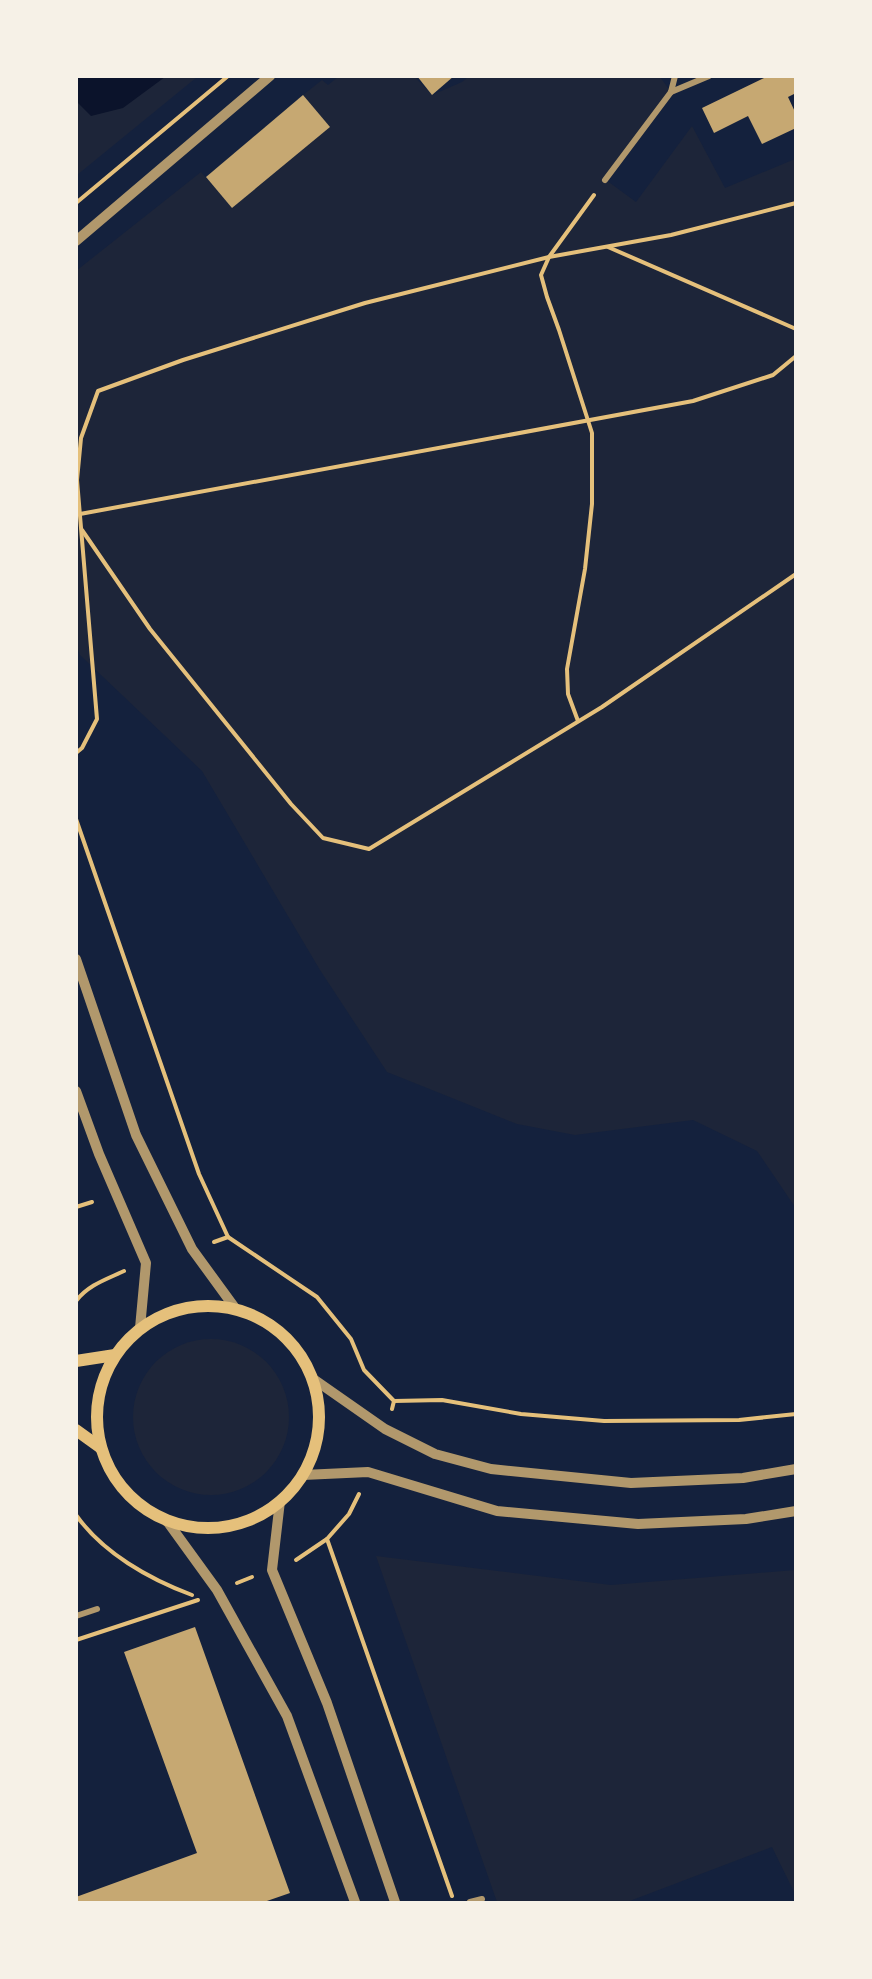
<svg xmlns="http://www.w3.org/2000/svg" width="872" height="1979" font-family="Bitter,serif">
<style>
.green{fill:#1d2539}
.water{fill:#0b132b}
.building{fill:#c6a872}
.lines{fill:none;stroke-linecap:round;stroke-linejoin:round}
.path{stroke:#e5c07b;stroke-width:4}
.minor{stroke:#b1986c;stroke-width:6}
.tertiary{stroke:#b1986c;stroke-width:10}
.secondary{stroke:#e5c07b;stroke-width:12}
</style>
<rect width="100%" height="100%" fill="#14213d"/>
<!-- green -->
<g class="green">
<path d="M77,77H197L77,175Z"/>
<path d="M338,77H415L432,95L462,82L468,77H660L671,92L606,180L636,202L692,126L725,188L795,159V1207L757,1151L693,1120L575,1135L517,1124L387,1072L320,970L202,771L80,655L76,644V271L201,172L232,208L330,127L303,95L322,80L328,85Z"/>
<circle cx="211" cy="1417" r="78"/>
<path d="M376,1556L611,1585L795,1570V1894L772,1847L627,1902H497Z"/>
</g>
<!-- water -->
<path class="water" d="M76,77L77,76L165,77L123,108L91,116L77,102Z"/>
<!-- building -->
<g class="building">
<path d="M417,76H454L432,95Z"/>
<path d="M768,76H796V93L788,97L796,114V128L762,144L748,116L714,133L702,108Z"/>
<path d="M303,95L330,127L232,208L206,177Z"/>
<path d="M195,1627L290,1893L264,1902H76V1897L197,1853L124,1652Z"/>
</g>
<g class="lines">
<!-- path -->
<g class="path">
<path d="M76,203L228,76"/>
<path d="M608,247L796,329"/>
<path d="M80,514L693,401L773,375L796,356"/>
<path d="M82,530L150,629L291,804L323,838L369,849L602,707L796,574"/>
<path d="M578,721L568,694L567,669L585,569L592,504V433L559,330L547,297L541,275L549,257L594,195"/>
<path d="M76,753L82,748L97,719L77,480L81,438L98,391L183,360L365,303L549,257L671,235L796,203"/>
<path d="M76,819L199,1174L228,1237L317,1297L351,1339L364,1370L394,1401L392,1409"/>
<path d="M76,1207L92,1202"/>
<path d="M214,1242L228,1237"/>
<path d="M76,1301C88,1285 107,1279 124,1271"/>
<path d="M394,1401L442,1400L521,1414L604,1421L739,1420L796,1414"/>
<path d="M359,1494L349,1514L327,1539L452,1896"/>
<path d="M76,1515C103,1553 149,1579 192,1595"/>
<path d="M296,1560L327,1539"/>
<path d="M237,1583L252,1577"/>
<path d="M76,1640L198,1600"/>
</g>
<!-- minor -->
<g class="minor">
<path d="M671,92L709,76"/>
<path d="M605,180L671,92L675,76"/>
<path d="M76,1616L97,1609"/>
<path d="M470,1902L482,1899"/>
</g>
<!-- tertiary -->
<g class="tertiary">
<path d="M76,241L270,76"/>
<path d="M76,959L136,1135L192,1249L235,1308"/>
<path d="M76,1091L99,1154L146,1263L140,1328"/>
<path d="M312,1378L385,1429L435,1454L491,1469L631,1483L743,1478L796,1469"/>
<path d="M303,1475L368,1472L497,1511L638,1524L746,1519L796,1511"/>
<path d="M280,1501L272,1570L327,1703L395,1902"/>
<path d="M167,1521L217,1590L287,1716L355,1902"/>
</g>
<!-- secondary -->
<g class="secondary">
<circle cx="208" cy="1417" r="111"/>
<path d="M76,1361L115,1355"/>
<path d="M76,1430L101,1448"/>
</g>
</g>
<!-- border -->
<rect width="872" height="1979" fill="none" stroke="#f6f1e7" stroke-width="156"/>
</svg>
